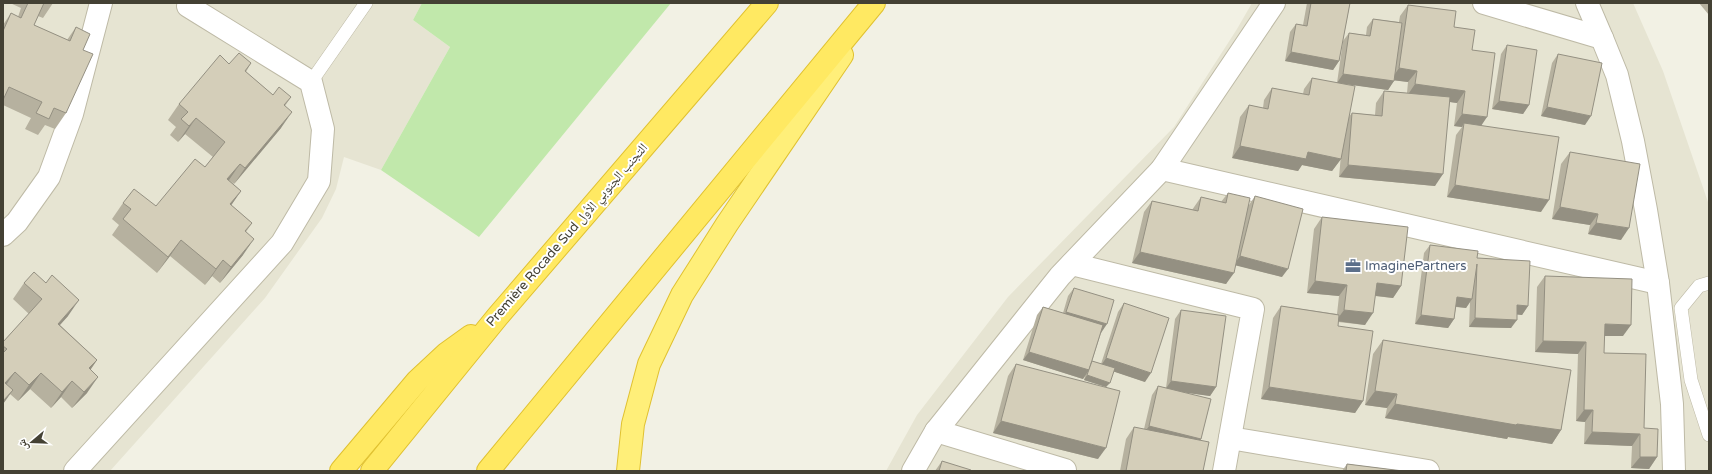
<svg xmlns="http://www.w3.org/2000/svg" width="1712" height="474" font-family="'Varela Round','Noto Naskh Arabic',sans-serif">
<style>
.residential{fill:#e6e4d2}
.green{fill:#c1e8ab}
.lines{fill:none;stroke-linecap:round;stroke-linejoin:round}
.service-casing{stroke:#bebaa6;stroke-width:14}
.minor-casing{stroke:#bebaa6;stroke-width:24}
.trunk-casing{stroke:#e0c130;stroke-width:24}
.motorway-casing{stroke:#e0c130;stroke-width:24}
.service{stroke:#fff;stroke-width:13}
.minor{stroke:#fff;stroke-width:22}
.trunk{stroke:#ffef79;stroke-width:22}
.motorway{stroke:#ffe962;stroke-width:22}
.wall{fill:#b6b19f;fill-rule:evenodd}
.shaded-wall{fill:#949082}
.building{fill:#d4ceb9;stroke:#949082}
.labels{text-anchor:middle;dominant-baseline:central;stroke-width:4;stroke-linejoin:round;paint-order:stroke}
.street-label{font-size:13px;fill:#444134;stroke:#fff}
.service-label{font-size:13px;fill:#4e5e75;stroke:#fff;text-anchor:start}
</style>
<rect width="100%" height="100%" fill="#f2f1e4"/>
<!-- residential -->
<g class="residential">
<path d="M3,3H422L413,20L450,47L381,170L344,157L336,189L322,218L265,298L110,471H3Z"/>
<path d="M1252,3H1633L1663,71L1709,205V471H886L917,415L1008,297L1174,127L1237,29Z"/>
</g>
<!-- green -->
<path class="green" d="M422,3H671L479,237L381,170L450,47L413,20Z"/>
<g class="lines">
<defs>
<g id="service">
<path d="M311,82L366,3"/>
<path d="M1709,283L1699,286L1681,308L1691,380L1709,435"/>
</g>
<g id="minor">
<path d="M1484,3L1602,38L1617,75L1633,141L1646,210L1658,283L1672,404L1674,471"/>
<path d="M1587,3L1602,38"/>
<path d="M1162,169L1658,283"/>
<path d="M3,235L17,222L49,177L72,114L101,3"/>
<path d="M1072,264L1253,309L1224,471"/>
<path d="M936,431L1065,470"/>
<path d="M1230,438L1428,471"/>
<path d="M75,471L282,243L319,181L323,129L311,82L188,6"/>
<path d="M913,471L936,431L1060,276L1162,169L1274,3"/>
</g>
<path id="trunk" d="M628,471L633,424L649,364L682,295L727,224L842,55"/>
<g id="motorway">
<path d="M341,471L417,381L446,354L471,336"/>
<path d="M372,471L498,316L767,3"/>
<path d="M488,471L874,3"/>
</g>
</defs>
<!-- service casing -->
<use href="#service" class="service-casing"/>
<!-- minor casing -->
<use href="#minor" class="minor-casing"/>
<!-- trunk casing -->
<use href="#trunk" class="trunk-casing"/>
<!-- motorway casing -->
<use href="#motorway" class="motorway-casing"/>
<!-- service -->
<use href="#service" class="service"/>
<!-- minor -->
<use href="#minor" class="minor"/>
<!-- trunk -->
<use href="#trunk" class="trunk"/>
<!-- motorway -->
<use href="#motorway" class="motorway"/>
</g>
<!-- wall -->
<g class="wall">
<path d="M10,3H53L43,18L38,16L34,25L67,40L76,27L83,50L66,113L55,129L45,125L38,135L25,129L31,118L3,105V25L11,13L18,17L21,8Z"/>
<path d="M1307,3H1350L1339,61L1333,70L1285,61L1290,32L1296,24L1303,25Z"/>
<path d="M1699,3H1709V15Z"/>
<path d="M1408,5L1454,27L1472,50L1481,126L1541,212L1447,197L1456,135L1462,127L1454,126L1457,103L1450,102L1435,186L1339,177L1341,155V159L1332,171L1302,165L1298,171L1232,158L1240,117L1249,105L1263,108L1264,100L1272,88L1303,94L1304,89L1312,78L1337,83L1343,41L1349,33L1366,35L1367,27L1373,19L1399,22L1400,16ZM1394,80L1408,82L1407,93L1384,91L1376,103L1375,115L1352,113L1348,118L1347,84L1388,90Z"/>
<path d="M1507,45L1529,105L1523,114L1492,109L1501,54Z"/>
<path d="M1558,54L1585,125L1541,116L1552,63Z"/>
<path d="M251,63L246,72L273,95L291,97L285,106L281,128L234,184L229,180L241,191L231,205L252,223L246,232L243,255L220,283L212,276L205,285L170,256L157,273L112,235L119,225L112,219L123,203L156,206L205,167L213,157L185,134L178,142L170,135L176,127L168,120L179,104L229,64Z"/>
<path d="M1570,152L1621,240L1588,234L1590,225L1552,219L1561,164Z"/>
<path d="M1228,193L1249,205L1255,196L1282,277L1236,265L1226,284L1132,263L1144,212L1152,201L1192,210L1201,197L1221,202Z"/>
<path d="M1322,217L1401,286L1393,298L1375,296L1365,325L1338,322V326L1363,401L1355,413L1261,399L1273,318L1281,306L1337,314L1339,296L1307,293L1314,229Z"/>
<path d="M1430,245L1477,258L1528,306L1522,315L1517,314L1511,328L1469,327L1470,302L1466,308L1456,307L1454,319L1448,328L1415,324L1424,253Z"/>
<path d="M1545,276L1623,336H1604V353L1644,428L1657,457L1649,469L1631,468L1632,446L1584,444L1585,422L1576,421L1578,354L1535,352L1537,287Z"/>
<path d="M24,283L68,316L60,325L97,360L91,369L87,393L72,408L61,397L51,408L30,389L18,401L10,394L3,404V342L29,314L13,299Z"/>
<path d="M1074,288L1101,333L1092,361L1101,364L1118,312L1124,303L1145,382L1113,371L1106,387L1084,380L1085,376L1083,379L1023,360L1037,315L1043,307L1063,313L1068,296Z"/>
<path d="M1181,310L1216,387L1210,396L1184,392L1201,439L1200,441L1203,471H1120L1126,439L1134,427L1144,429L1152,395L1158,386L1166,388L1175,319Z"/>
<path d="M1383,340L1561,430L1552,444L1508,437L1507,439L1385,418L1387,408L1365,405L1373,354Z"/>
<path d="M1016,364L1098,459L993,433L1008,376Z"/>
<path d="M942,461L970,471H935Z"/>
<path d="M1347,464L1403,471H1342Z"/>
</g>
<!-- shaded-wall -->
<g class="shaded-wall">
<path d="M1291,52L1339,61L1333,70L1285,61Z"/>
<path d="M1399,68L1417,71L1408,82L1391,80Z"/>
<path d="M1343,74L1394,81L1388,90L1337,83Z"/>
<path d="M1415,84L1465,91L1457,103L1407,96Z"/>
<path d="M1499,101L1529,105L1523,114L1492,109Z"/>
<path d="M1547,107L1591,116L1585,125L1541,116Z"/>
<path d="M292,112L281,128L234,184L245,168Z"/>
<path d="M1462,114L1487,117L1479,129L1464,123L1462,127L1454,126Z"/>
<path d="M196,118L185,134L178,142L189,126Z"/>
<path d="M1240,146L1308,152L1341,159L1332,171L1302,165L1298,171L1232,158Z"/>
<path d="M240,164L229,180L216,195L227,179Z"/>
<path d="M1348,165L1443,174L1435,186L1339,177Z"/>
<path d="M1455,185L1549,200L1541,212L1447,197Z"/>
<path d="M241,191L230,207V204Z"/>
<path d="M1560,207L1598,214L1590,225L1552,219Z"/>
<path d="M1596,223L1629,228L1621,240L1588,234Z"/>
<path d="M254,239L243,255L220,283L231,267Z"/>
<path d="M181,240L170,256L157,273L168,257Z"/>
<path d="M1140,252L1234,273L1226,284L1132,263Z"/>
<path d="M1240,256L1288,269L1282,277L1234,265Z"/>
<path d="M223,260L212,276L205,285L216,269Z"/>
<path d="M1315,281L1347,285L1339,296L1307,293Z"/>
<path d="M1377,283L1401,286L1393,298L1369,295Z"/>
<path d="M1457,297L1472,299L1466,308L1451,306Z"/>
<path d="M79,300L68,316L47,339L58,324Z"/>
<path d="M1517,305L1528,306L1522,315L1511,314Z"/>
<path d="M1344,310L1373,313L1365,325L1336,321Z"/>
<path d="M1066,312L1107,324L1101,333L1060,321Z"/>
<path d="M1421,315L1454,319L1448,328L1415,324Z"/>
<path d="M1475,318L1517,320L1511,328L1469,327Z"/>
<path d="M1605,324L1631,325L1623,336H1596Z"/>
<path d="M1543,341L1586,342L1578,354L1535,352Z"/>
<path d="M1029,352L1089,370L1083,379L1023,360Z"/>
<path d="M1106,358L1151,373L1145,382L1100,367Z"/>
<path d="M97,360L86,376L89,368Z"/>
<path d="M15,372L4,388L5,383Z"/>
<path d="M41,373L30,389L18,401L29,385Z"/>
<path d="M1087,375L1110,383L1106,387L1084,380Z"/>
<path d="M98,377L87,393L72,408L84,392Z"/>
<path d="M72,381L61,397L51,408L62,392Z"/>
<path d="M1171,381L1216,387L1210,396L1165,390Z"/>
<path d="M1269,387L1363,401L1355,413L1261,399Z"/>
<path d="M13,390L3,404V401Z"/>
<path d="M1375,391L1397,394L1387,408L1365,405Z"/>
<path d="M1395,404L1517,424L1561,430L1552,444L1508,437L1507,439L1385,418Z"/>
<path d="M1584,410H1593L1585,422L1576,421Z"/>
<path d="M1001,421L1106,448L1098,459L993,433Z"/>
<path d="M1149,426L1201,439L1195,448L1143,435Z"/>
<path d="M1592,432L1640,434L1632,446L1584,444Z"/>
<path d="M1640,457H1657L1649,469L1631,468Z"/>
</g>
<!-- building -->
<g class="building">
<path d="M28,3H44L34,25L70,41L76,27L90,34L83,50L93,54L66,113L54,108L49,119L36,113L42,102L9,87L3,100V31L11,13L21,18Z"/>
<path d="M1311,3H1350L1339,61L1291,52L1296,24L1307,26Z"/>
<path d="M1408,5L1456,11L1454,27L1475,30L1472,50L1495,53L1487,117L1462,114L1465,91L1415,84L1417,71L1399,68Z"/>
<path d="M1373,19L1402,23L1394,81L1343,74L1349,33L1370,36Z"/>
<path d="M1507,45L1537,50L1529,105L1499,101Z"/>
<path d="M239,53L251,63L245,71L273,95L279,87L291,97L284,105L292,112L245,168L240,164L227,179L241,191L230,204L252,223L245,231L254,239L231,267L223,260L216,269L181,240L168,257L123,219L131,209L123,203L134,189L156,206L195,159L205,167L225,142L196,118L189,126L181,119L188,112L179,104L220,55L229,64Z"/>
<path d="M1558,54L1602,63L1591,116L1547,107Z"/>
<path d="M1312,78L1355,86L1341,159L1308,152L1306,159L1240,146L1249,105L1268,109L1272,88L1309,95Z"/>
<path d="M1384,91L1450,97L1443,174L1348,165L1352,113L1382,116Z"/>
<path d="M1464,123L1559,137L1549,200L1455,185Z"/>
<path d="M1570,152L1640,164L1629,228L1596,223L1598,214L1560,207Z"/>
<path d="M1228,193L1250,198L1234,273L1140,252L1152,201L1198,211L1201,197L1226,203Z"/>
<path d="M1255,196L1303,209L1288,269L1240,256Z"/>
<path d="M1322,217L1408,227L1401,286L1377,283L1373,313L1344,310L1347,285L1315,281Z"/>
<path d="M1430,245L1478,251L1477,258L1530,261L1528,306L1517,305V320L1475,318L1477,264L1472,299L1457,297L1454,319L1421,315Z"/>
<path d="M34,272L46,283L52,275L79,300L58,324L97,360L89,368L98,377L84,392L72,381L62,392L41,373L29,385L15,372L5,383L13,390L3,401V353L7,349L3,346V342L42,299L24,283Z"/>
<path d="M1545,276L1632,279L1631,325L1605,324L1604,353L1646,354L1644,428L1658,429L1657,457H1640V434L1592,432L1593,410H1584L1586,342L1543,341Z"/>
<path d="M1074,288L1114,300L1107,324L1066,312Z"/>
<path d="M1124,303L1169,318L1151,373L1106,358Z"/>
<path d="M1281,306L1339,315L1338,326L1373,331L1363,401L1269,387Z"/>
<path d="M1043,307L1103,325L1089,370L1029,352Z"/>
<path d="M1181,310L1226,316L1216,387L1171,381Z"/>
<path d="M1383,340L1571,370L1561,430L1517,424L1516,425L1395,404L1397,394L1375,391Z"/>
<path d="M1092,361L1115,368L1110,383L1087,375Z"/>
<path d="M1016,364L1120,391L1106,448L1001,421Z"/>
<path d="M1158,386L1211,399L1201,439L1149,426Z"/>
<path d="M1134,427L1209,442L1203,471H1126Z"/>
<path d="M942,461L971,470L970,471H939Z"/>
<path d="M1347,464L1403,471H1346Z"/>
</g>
<!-- icons -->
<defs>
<symbol id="office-bare" viewBox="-9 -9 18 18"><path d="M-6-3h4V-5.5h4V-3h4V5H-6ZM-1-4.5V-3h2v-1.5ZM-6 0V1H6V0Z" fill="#5c6f8a" stroke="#fff" stroke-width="2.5" paint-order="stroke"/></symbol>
</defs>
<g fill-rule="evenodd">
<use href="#office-bare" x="1342" y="255" width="22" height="22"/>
</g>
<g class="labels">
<!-- street labels -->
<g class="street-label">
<text transform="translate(567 235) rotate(-49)">Première Rocade Sud التجنب الجنوبي الأول</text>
</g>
<!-- service labels -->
<g class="service-label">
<text x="1365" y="266">ImaginePartners</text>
</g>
</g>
<!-- border -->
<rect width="1712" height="474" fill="none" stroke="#444134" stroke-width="8"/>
<!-- north arrow -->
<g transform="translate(32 442) rotate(251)" stroke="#ffffff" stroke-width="3" paint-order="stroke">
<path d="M0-3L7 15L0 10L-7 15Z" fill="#444134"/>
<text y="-6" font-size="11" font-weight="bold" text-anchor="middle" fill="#444134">ش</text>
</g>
</svg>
